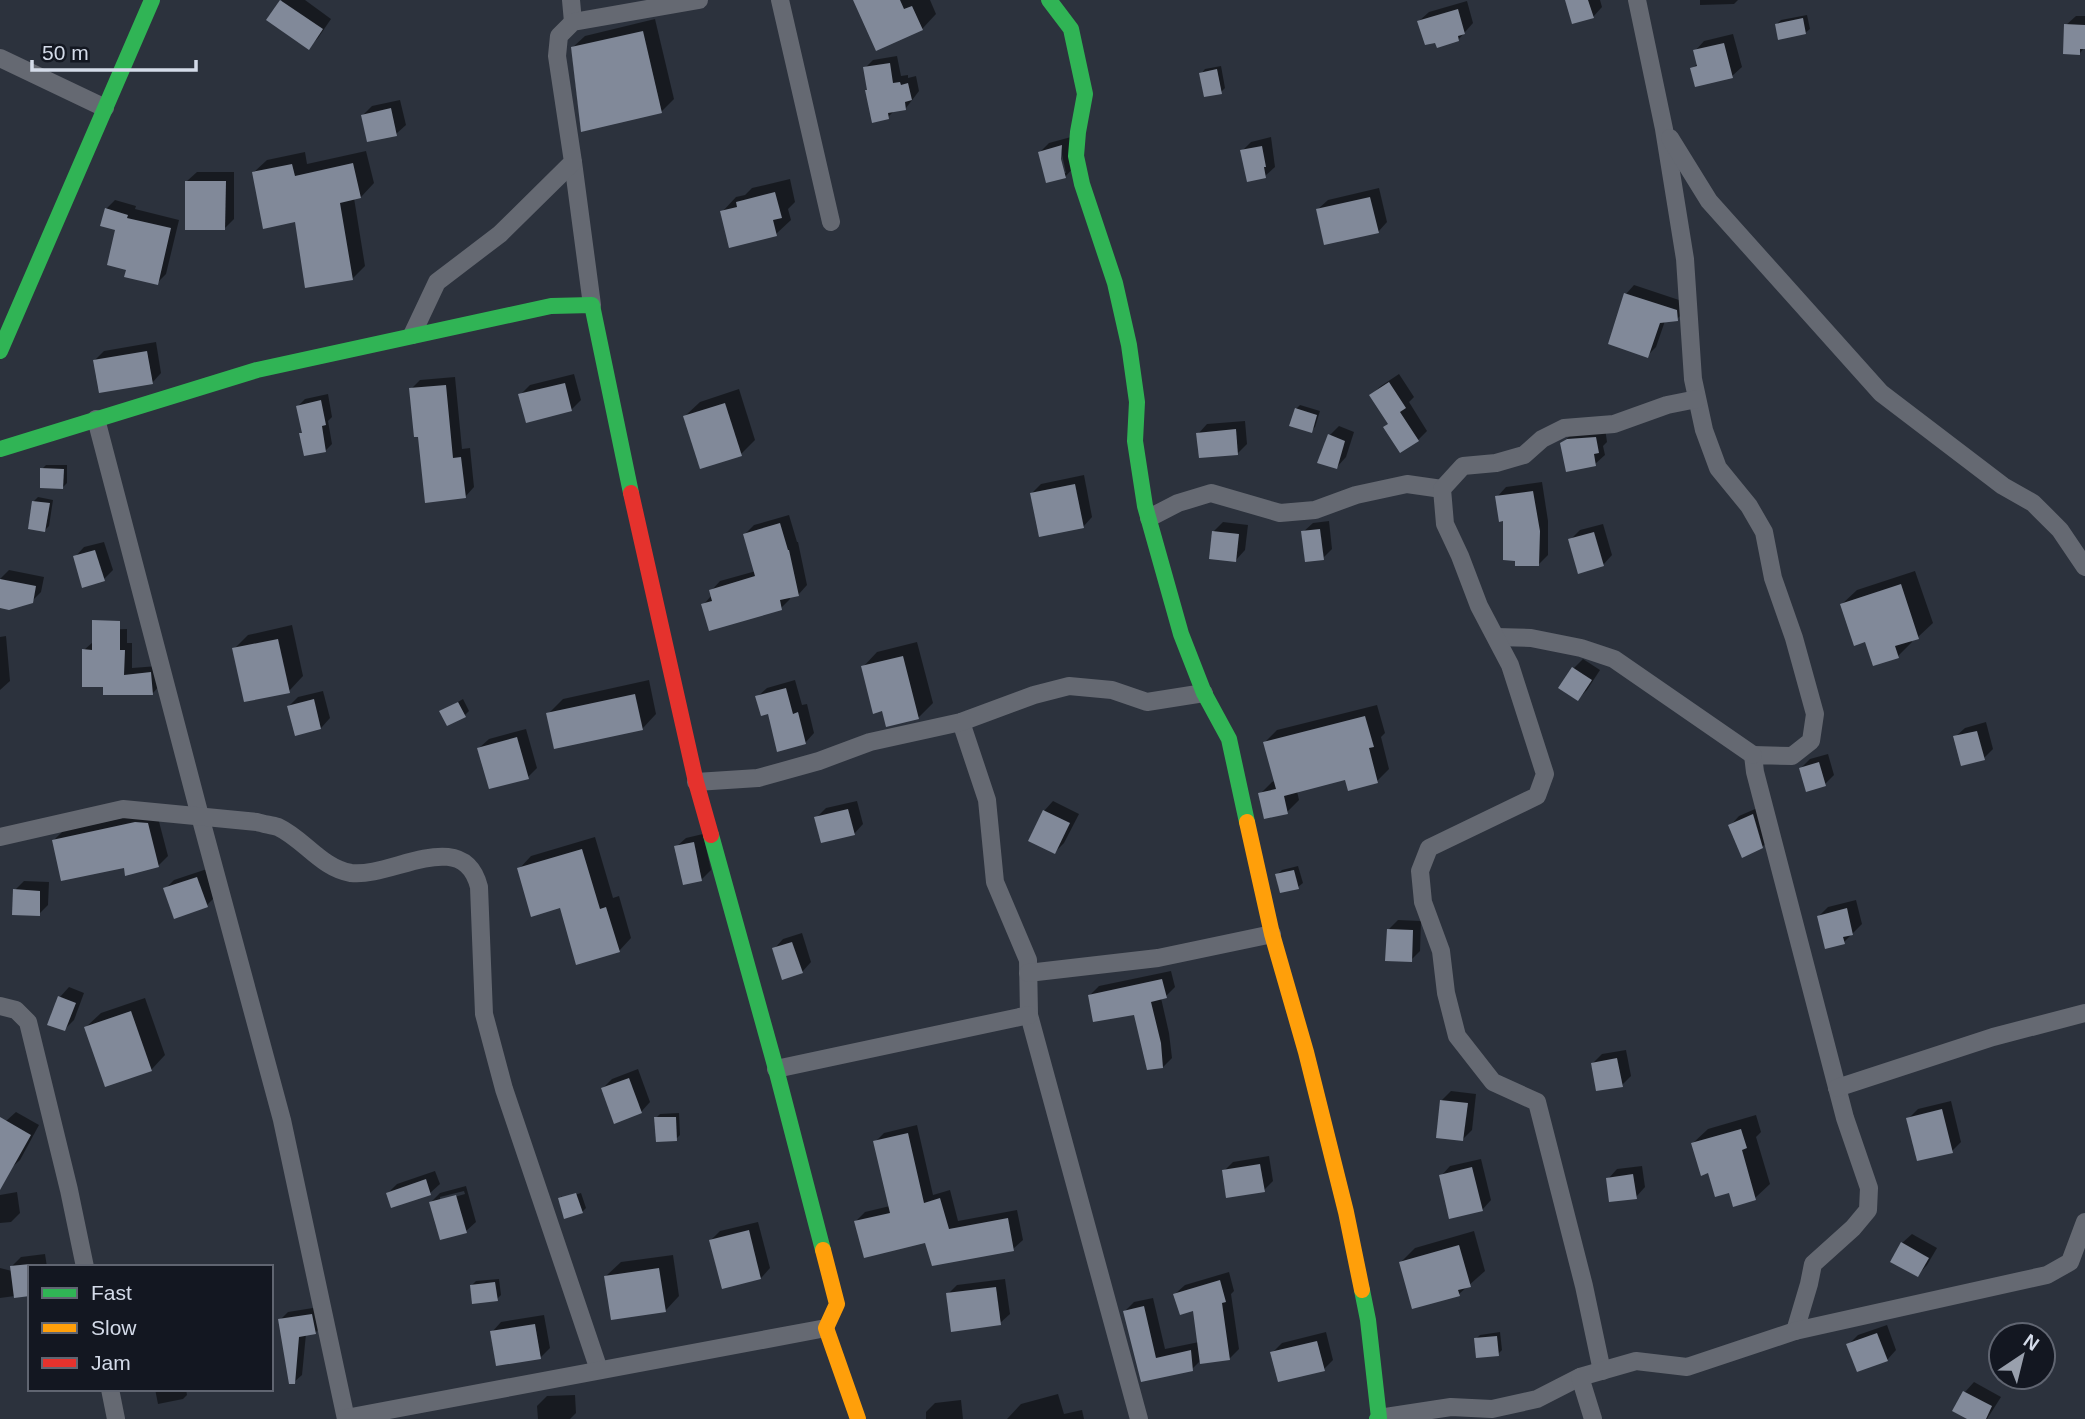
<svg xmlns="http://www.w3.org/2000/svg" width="2085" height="1419" font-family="Arial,sans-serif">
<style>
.shadow{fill:#0007;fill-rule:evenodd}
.building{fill:#818999}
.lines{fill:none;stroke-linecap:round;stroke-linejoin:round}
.street{stroke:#656972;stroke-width:18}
.fast{stroke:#30b455;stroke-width:16}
.slow{stroke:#ff9f0a;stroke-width:16}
.jam{stroke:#e5322d;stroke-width:16}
</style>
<rect width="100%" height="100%" fill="#2c323d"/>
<!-- shadow -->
<g class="shadow">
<path d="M282,0H305L331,19L318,38L308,48L268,20Z"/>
<path d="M860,0H930L936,14L922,29Z"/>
<path d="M1567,0H1600L1602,7L1593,17Z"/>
<path d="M1700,0H1738L1734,4L1700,5Z"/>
<path d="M1467,1L1473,23L1458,40L1419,21L1429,12Z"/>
<path d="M1807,15L1810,29L1805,33L1777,24L1781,20Z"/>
<path d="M2076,16H2085V47L2080,53L2066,25Z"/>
<path d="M655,19L674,99L661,112L572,48L585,36Z"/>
<path d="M1733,34L1742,67L1732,76L1692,69L1698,63L1695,51L1704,41Z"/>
<path d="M897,56L901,76L908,75V78L916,76L919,91L906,108L895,110L888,117L868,89L865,68L873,60Z"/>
<path d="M1221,66L1225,88L1221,92L1201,74L1205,69Z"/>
<path d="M400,100L406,125L396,134L363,115L372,106Z"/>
<path d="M1071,137L1074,167L1065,177L1040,152L1049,143ZM1061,150L1066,173H1063L1058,151Z"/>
<path d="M1271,137L1275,167L1265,176L1242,151L1251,142Z"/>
<path d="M366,151L374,183L361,197L354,198L365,266L352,279L253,173L267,160L305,152L307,164Z"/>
<path d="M197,172H234V219L225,228L187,181Z"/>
<path d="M790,179L795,202L788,209L791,220L776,234L722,212L736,197L745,195L752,188Z"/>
<path d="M1379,188L1387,222L1378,232L1318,209L1328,200Z"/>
<path d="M115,200L136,206L135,209L179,220L166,274L157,283L128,269L118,229L106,209Z"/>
<path d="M1634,285L1685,302V311L1677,319L1665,321L1656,347L1648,355L1626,294Z"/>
<path d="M156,342L161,373L152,383L95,360L104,351Z"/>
<path d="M574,374L581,400L571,410L520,395L530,385Z"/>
<path d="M1399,374L1414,397L1409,402L1427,431L1418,440L1389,423L1371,395L1381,386Z"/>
<path d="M455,377L462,449L470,448L474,487L465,497L419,435L411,389L420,380Z"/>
<path d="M739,389L755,440L741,454L685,416L700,402Z"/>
<path d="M328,394L332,417L328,421L332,444L325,451L304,431L298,406L305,399Z"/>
<path d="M1300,405L1320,411L1315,427L1311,431L1296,409Z"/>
<path d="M1245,421L1247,444L1238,453L1198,434L1207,424Z"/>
<path d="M1339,426L1354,432L1346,457L1337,467L1330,435Z"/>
<path d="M1605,428L1607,442L1603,446L1605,455L1595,464L1562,443L1572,434Z"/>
<path d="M46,465H67V483L63,487L42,469Z"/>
<path d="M1084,475L1092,517L1083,527L1032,493L1041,484Z"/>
<path d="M1542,482L1548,521V555L1538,565L1505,519L1497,497L1506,487Z"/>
<path d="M38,497L53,500L49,526L45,530L34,501Z"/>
<path d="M789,515L797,542H798L807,585L798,595L789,596L790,599L781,608L703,605L712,595L711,591L720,581L756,571L745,534L754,525Z"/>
<path d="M1329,521L1332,549L1323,558L1303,532L1313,523Z"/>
<path d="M1223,522L1248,525L1245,550L1236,560L1214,531Z"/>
<path d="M1603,524L1612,555L1603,565L1570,540L1580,530Z"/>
<path d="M104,542L113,570L104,579L75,557L84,547Z"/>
<path d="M9,570L44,577L41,592L32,601L0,606V579Z"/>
<path d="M1915,571L1933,623L1918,637L1911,639L1912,642L1898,656L1867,640L1842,604L1857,590Z"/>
<path d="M292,625L303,676L289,691L234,649L248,635Z"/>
<path d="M127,629V643H132V668L158,666L160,685L153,693L84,650L93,642L101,630Z"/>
<path d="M6,636L10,681L0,690V637Z"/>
<path d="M917,642L933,703L919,717L888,725L884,709L863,667L877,652Z"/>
<path d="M1583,659L1600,670L1587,690L1578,699L1561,687L1574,668Z"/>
<path d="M649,680L656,714L642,729L548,714L563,699Z"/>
<path d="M795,680L802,705L807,704L814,733L805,743L757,697L767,688Z"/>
<path d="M323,691L330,718L321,728L289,706L298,697Z"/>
<path d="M463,699L469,711L465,715L441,712Z"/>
<path d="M1377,705L1385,733L1381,737L1389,769L1377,781L1347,778L1297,791L1299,800L1287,812L1260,794L1272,782L1275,781L1265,742L1277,730Z"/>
<path d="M1986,722L1993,749L1984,758L1955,737L1965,728Z"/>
<path d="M526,729L537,768L528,777L479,748L489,739Z"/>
<path d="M1828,754L1834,775L1825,784L1801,768L1810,759Z"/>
<path d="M857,801L863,824L854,834L816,818L826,808Z"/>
<path d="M1053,801L1079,814L1064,843L1055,852L1044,811Z"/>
<path d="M1762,806L1772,838L1762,847L1730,826L1739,816Z"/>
<path d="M145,813L157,814L168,856L158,866H125L54,840L63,831Z"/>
<path d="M703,834L711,870L702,879L676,847L686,838Z"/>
<path d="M595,837L613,898L619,896L631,938L619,951L561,906L519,869L531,856Z"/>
<path d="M1298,866L1303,883L1298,887L1277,875L1282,870Z"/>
<path d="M207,869L216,896L207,905L165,889L174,880Z"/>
<path d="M24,881L49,882L48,905L39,914L15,890Z"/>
<path d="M1856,900L1862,924L1844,942L1819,916L1828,907Z"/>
<path d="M1398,920L1421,921L1420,951L1411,960L1388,930Z"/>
<path d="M802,933L811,962L802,972L774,949L783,939Z"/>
<path d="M1171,971L1175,987L1166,996L1161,998L1169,1033L1172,1058L1163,1067L1136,1013L1090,995L1099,986Z"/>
<path d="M69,987L84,993L74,1020L65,1029L60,997Z"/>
<path d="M145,998L165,1055L151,1070L86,1027L101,1013Z"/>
<path d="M1626,1050L1631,1076L1622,1085L1593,1063L1602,1054Z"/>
<path d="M638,1069L650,1102L641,1112L603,1088L612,1079Z"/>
<path d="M1451,1091L1476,1094L1472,1130L1463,1139L1441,1101Z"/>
<path d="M1951,1101L1961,1142L1952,1151L1908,1119L1918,1109Z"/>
<path d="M16,1112L39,1125L20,1160L10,1169L0,1163V1132L6,1121Z"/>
<path d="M679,1113L680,1135L676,1139L656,1118L660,1114Z"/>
<path d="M1756,1115L1761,1132L1756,1137L1770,1184L1755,1198L1730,1191L1709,1171L1693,1143L1708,1129Z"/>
<path d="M917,1125L933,1195L950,1190L958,1221L1017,1210L1023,1240L1013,1249L856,1221L865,1212L890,1206L875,1142L884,1133Z"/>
<path d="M1269,1156L1273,1181L1264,1190L1224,1171L1233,1162Z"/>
<path d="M1481,1159L1491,1200L1482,1210L1441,1176L1450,1166Z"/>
<path d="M1642,1166L1645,1187L1636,1197L1608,1179L1617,1169Z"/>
<path d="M435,1171L440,1184L430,1193H388L397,1184Z"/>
<path d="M466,1186L476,1222L466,1231L431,1202L440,1193ZM464,1191L465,1194L440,1201V1197Z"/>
<path d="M17,1192L20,1213L11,1222L0,1223V1195Z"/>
<path d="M581,1193L586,1208L582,1212L560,1199L562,1196V1199Z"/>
<path d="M758,1222L770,1268L761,1278L711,1240L720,1231Z"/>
<path d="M1474,1231L1485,1271L1459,1294L1401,1262L1415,1248Z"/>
<path d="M1912,1234L1937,1248L1927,1265L1918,1275L1902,1243Z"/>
<path d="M45,1254L47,1267H30V1294L0,1298V1268L12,1271L11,1267L21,1257Z"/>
<path d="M673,1255L679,1296L665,1311L606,1276L621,1262Z"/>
<path d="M1229,1272L1234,1291L1231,1294L1239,1349L1229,1359L1201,1360L1192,1369L1142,1380L1125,1311L1134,1302L1153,1298L1165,1349L1199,1342L1194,1309L1175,1294L1185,1285Z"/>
<path d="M499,1279L501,1295L497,1299L472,1285L476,1281Z"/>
<path d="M1005,1279L1010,1314L1000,1323L948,1294L957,1285Z"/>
<path d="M319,1307L323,1325L315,1333L306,1334L302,1375L294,1382L280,1320L288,1312Z"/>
<path d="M544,1315L550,1348L541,1357L492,1332L501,1322Z"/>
<path d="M1887,1325L1896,1350L1887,1360L1848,1345L1858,1335Z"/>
<path d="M1326,1332L1333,1360L1324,1369L1272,1353L1282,1343Z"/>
<path d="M1500,1332L1502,1350L1498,1354L1476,1339L1480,1335Z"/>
<path d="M1974,1382L2001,1397L1987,1419H1971L1954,1410L1965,1392Z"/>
<path d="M186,1389L187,1395L183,1399L158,1404L155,1389Z"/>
<path d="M1058,1394L1064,1414L1082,1410L1084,1419H1007L1021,1404Z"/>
<path d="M575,1395L576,1413L570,1419H538L537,1406L547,1396Z"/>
<path d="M961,1400L963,1419H926V1412L935,1403Z"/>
</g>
<!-- building -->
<g class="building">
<path d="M280,0L323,29L309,50L266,20Z"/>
<path d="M853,0H900L904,9L912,6L923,30L876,51Z"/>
<path d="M1565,0H1588L1594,18L1572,24Z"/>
<path d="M1458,9L1465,34L1458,36L1459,41L1437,48L1435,43L1425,45L1417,21Z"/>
<path d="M1803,18L1806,34L1778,40L1775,24Z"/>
<path d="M2064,24L2085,25V49H2080V55L2063,54Z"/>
<path d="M643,31L662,113L581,132L571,47Z"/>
<path d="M1724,43L1733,78L1695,87L1690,68L1697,66L1693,50Z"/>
<path d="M890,63L893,83L900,82L901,85L908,83L912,100L905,102L906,110L888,113L889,119L872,123L865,90H867L863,67Z"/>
<path d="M1217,69L1222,94L1204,97L1199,73Z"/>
<path d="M391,108L397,136L367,142L361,115Z"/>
<path d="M1062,145L1061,159L1066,178L1046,183L1038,152Z"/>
<path d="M1262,146L1266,167H1264L1266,178L1247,182L1240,150Z"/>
<path d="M353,163L361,198L340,203L353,280L305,288L295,222L263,229L252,172L292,164L295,176Z"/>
<path d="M185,181H226L225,230H185Z"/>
<path d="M775,192L782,218L773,220L777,236L729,248L720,211L737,207L736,202Z"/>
<path d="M1370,197L1379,233L1324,245L1316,209Z"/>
<path d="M105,208L128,215L127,218L171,228L158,285L124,277L126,270L107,265L115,230L100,226Z"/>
<path d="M1624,293L1677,310L1678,321L1660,323L1648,358L1608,344Z"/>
<path d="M147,351L153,384L99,393L93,360Z"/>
<path d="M1389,382L1406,408L1400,412L1419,441L1400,453L1383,427L1388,424L1369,395Z"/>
<path d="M565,383L572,411L526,423L518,394Z"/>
<path d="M446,385L453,458L461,457L466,498L425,503L418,437H414L409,388Z"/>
<path d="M321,400L326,425L322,426L326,452L304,456L299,433H302L296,406Z"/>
<path d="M725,403L742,456L700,469L683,416Z"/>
<path d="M1295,408L1317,415L1312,433L1289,426Z"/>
<path d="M1236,429L1238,455L1199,458L1196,433Z"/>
<path d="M1328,434L1345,441L1337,469L1317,463Z"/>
<path d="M1596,437L1599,453L1594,454L1596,466L1566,472L1560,443L1567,439Z"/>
<path d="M40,468L64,469L63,489L40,488Z"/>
<path d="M1075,484L1084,528L1039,537L1030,493Z"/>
<path d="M1533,491L1540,531L1539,566H1515V561L1503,560V521L1499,522L1495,496Z"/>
<path d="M32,501L50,503L45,532L28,529Z"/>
<path d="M780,523L788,550H789L799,596L780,600L782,610L709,631L701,604L712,601L709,590L755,576L743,534Z"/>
<path d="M1320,529L1324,560L1305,562L1301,531Z"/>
<path d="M1212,531L1239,534L1236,562L1209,559Z"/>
<path d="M1594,532L1604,566L1578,574L1568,539Z"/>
<path d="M95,550L105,581L82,588L73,556Z"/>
<path d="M0,579L36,586L33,603L9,610L0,608Z"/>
<path d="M1901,584L1919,639L1895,646L1899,658L1873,666L1865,642L1854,646L1840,604Z"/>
<path d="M92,620L120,621V650H125L124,675L151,672L153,695H103V687H82V649L92,650Z"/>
<path d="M278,639L290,693L244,702L232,648Z"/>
<path d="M903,656L919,719L886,727L882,711L873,714L861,666Z"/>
<path d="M1572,667L1592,680L1578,701L1558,688Z"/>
<path d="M786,688L793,714L798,712L806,744L777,752L768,714L761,716L755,696Z"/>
<path d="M635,694L643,730L554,749L546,713Z"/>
<path d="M314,699L321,729L295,736L287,706Z"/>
<path d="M458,702L466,717L447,726L439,711Z"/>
<path d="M1365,716L1374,747L1369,748L1378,783L1348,791L1345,780L1284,796L1288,814L1264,819L1258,793L1276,789L1263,742Z"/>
<path d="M1977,731L1985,760L1961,766L1953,736Z"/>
<path d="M517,737L529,779L489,789L477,748Z"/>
<path d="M1819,762L1826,786L1806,792L1799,768Z"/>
<path d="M848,809L855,835L821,843L814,817Z"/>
<path d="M1043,810L1070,823L1055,854L1028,841Z"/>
<path d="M1753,814L1763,848L1742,858L1728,825Z"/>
<path d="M135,822L148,823L159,867L125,876L124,868L61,881L52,840Z"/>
<path d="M694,842L702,881L683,885L674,846Z"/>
<path d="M582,849L600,909L606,907L620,952L576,965L560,908L531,917L517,868Z"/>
<path d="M1294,870L1299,889L1280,893L1275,874Z"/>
<path d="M197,877L208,907L174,919L163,888Z"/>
<path d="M13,889L40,891V916L12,915Z"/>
<path d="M1847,908L1853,935L1843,937L1845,944L1825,949L1817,916Z"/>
<path d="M1387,929L1413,930L1412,962L1385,961Z"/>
<path d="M792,942L803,973L782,980L772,948Z"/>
<path d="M1162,979L1167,998L1151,1002L1161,1043L1163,1068L1147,1070L1134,1015L1093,1022L1088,995Z"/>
<path d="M58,996L76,1003L65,1031L47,1025Z"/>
<path d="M131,1011L152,1071L105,1087L84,1027Z"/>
<path d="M1617,1058L1623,1087L1596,1091L1591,1063Z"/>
<path d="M629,1078L642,1113L614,1124L601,1088Z"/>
<path d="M1440,1100L1468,1103L1463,1141L1436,1138Z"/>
<path d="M1942,1109L1953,1153L1917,1161L1906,1118Z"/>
<path d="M0,1117L31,1135L0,1190Z"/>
<path d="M654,1117H676L677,1141L656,1142Z"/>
<path d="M1741,1129L1747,1148L1742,1150L1756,1200L1733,1207L1729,1193L1715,1197L1708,1173L1701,1176L1691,1143Z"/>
<path d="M908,1133L924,1203L940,1198L949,1229L1008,1218L1014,1251L932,1266L925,1243L864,1258L854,1221L890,1213L873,1141Z"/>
<path d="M1260,1164L1265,1192L1226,1198L1222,1170Z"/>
<path d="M1472,1167L1483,1211L1449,1219L1439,1175Z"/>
<path d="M1633,1174L1637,1199L1609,1202L1606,1178Z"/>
<path d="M426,1179L431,1195L391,1208L386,1193Z"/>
<path d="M576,1193L583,1213L564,1219L558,1198Z"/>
<path d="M456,1195L467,1233L440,1240L429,1202Z"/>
<path d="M749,1230L761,1279L722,1289L709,1240Z"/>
<path d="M1901,1242L1929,1258L1918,1277L1890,1262Z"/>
<path d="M1459,1245L1471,1287L1458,1290L1460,1296L1412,1309L1399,1262Z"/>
<path d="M30,1264V1296L14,1298L10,1266Z"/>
<path d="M659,1268L666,1312L611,1320L604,1276Z"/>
<path d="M1220,1280L1226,1302L1222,1303L1230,1360L1200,1364L1193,1311L1180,1315L1173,1294Z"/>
<path d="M495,1282L498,1301L472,1304L470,1285Z"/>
<path d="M996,1287L1001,1325L951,1332L946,1293Z"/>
<path d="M1144,1306L1156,1358L1191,1350L1193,1371L1141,1382L1123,1311Z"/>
<path d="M312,1314L316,1334L299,1337L295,1384H289L278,1319Z"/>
<path d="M535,1324L541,1359L496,1366L490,1331Z"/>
<path d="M1877,1333L1888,1361L1857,1372L1846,1344Z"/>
<path d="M1497,1336L1499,1356L1476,1358L1474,1338Z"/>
<path d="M1317,1341L1325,1371L1278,1382L1270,1352Z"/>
<path d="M1963,1391L1992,1406L1986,1419H1967L1952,1411Z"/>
</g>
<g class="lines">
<!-- street -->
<g class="street">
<path d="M571,0L573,22"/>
<path d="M780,0L831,222"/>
<path d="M1637,0L1664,129L1685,259L1693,379L1704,430L1718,468L1749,506L1764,532L1773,578L1794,638L1815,714L1811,741L1792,756L1753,755L1755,772L1845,1118L1869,1188L1868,1210L1853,1228L1813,1264L1809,1284L1795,1331"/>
<path d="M0,58L105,108"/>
<path d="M1670,138L1709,201L1881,393L2003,486L2033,503L2060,530L2085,567"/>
<path d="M573,162L592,305"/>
<path d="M412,335L437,282L500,234L573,162L557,56L559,36L573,22L699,0"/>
<path d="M96,419L200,816L282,1120L346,1419"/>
<path d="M1149,518L1178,503L1211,493L1280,513L1315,510L1356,495L1407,484L1442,489"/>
<path d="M1496,637L1531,638L1581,648L1614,659L1753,755"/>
<path d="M961,722L987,800L995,882L1028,960L1029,1015L1139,1419"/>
<path d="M696,782L758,778L819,761L870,742L961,722L1034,695L1069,686L1112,690L1147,702L1204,693"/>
<path d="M0,837L123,809L257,822C263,824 271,825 278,827C304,839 321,868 351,873C392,878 463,825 479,887L484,1014L504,1089L599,1370"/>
<path d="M1028,973L1158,958L1272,934"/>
<path d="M0,1006L16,1010L28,1022L69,1190L85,1267"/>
<path d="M776,1069L1029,1015"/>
<path d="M1837,1088L1993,1037L2085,1013"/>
<path d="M1602,1371L1584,1286L1537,1102L1493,1082L1457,1036L1446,993L1441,951L1423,902L1420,871L1429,848L1537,796L1545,774L1510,665L1479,606L1460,556L1445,524L1442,489L1463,466L1496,463L1524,455L1542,439L1564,428L1614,424L1667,405L1697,399"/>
<path d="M110,1389L116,1419"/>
<path d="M346,1418L826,1328"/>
<path d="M1379,1418L1451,1407L1492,1409L1537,1399L1580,1377"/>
<path d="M1593,1419L1580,1377L1636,1361L1687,1367L1795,1331L2047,1275L2070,1262L2085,1222"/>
</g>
<!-- fast -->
<g class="fast">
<path d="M1049,0L1071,29L1085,94L1078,132L1076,156L1082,184L1115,283L1129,345L1137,402L1135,441L1145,506L1181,634L1204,693L1229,739L1247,822"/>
<path d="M0,351L152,0"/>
<path d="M0,449L257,370L551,306L592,305L631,493"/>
<path d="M711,835L776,1069L823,1250"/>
<path d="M1362,1290L1368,1320L1379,1418L1377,1419"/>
</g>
<!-- slow -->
<g class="slow">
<path d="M1247,822L1272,934L1306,1052L1346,1212L1362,1290"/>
<path d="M823,1250L837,1304L826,1328L858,1419"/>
</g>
<!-- jam -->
<path class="jam" d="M631,493L696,782L711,835"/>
</g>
<!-- legend -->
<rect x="28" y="1265" width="245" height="126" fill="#131721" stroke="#606571" stroke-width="2"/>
<rect x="42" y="1288" width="35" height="10" fill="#30b455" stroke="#606571" stroke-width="2"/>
<text x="91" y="1300" font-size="21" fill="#d4dbe9">Fast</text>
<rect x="42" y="1323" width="35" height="10" fill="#ff9f0a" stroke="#606571" stroke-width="2"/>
<text x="91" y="1335" font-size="21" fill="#d4dbe9">Slow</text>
<rect x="42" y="1358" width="35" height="10" fill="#e5322d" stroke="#606571" stroke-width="2"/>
<text x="91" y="1370" font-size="21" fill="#d4dbe9">Jam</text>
<!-- north arrow -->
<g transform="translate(2022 1356) rotate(35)"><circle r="33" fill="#131721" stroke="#606571" stroke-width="2"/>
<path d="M0-5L12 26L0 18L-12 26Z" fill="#99a0ad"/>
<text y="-10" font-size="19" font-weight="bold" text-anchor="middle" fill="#d4dbe9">N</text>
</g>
<!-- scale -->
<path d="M32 60v10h164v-10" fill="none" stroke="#d4dbe9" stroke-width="3.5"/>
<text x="42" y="60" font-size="21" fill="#d4dbe9" stroke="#131721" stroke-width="5" paint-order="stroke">50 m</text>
</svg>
